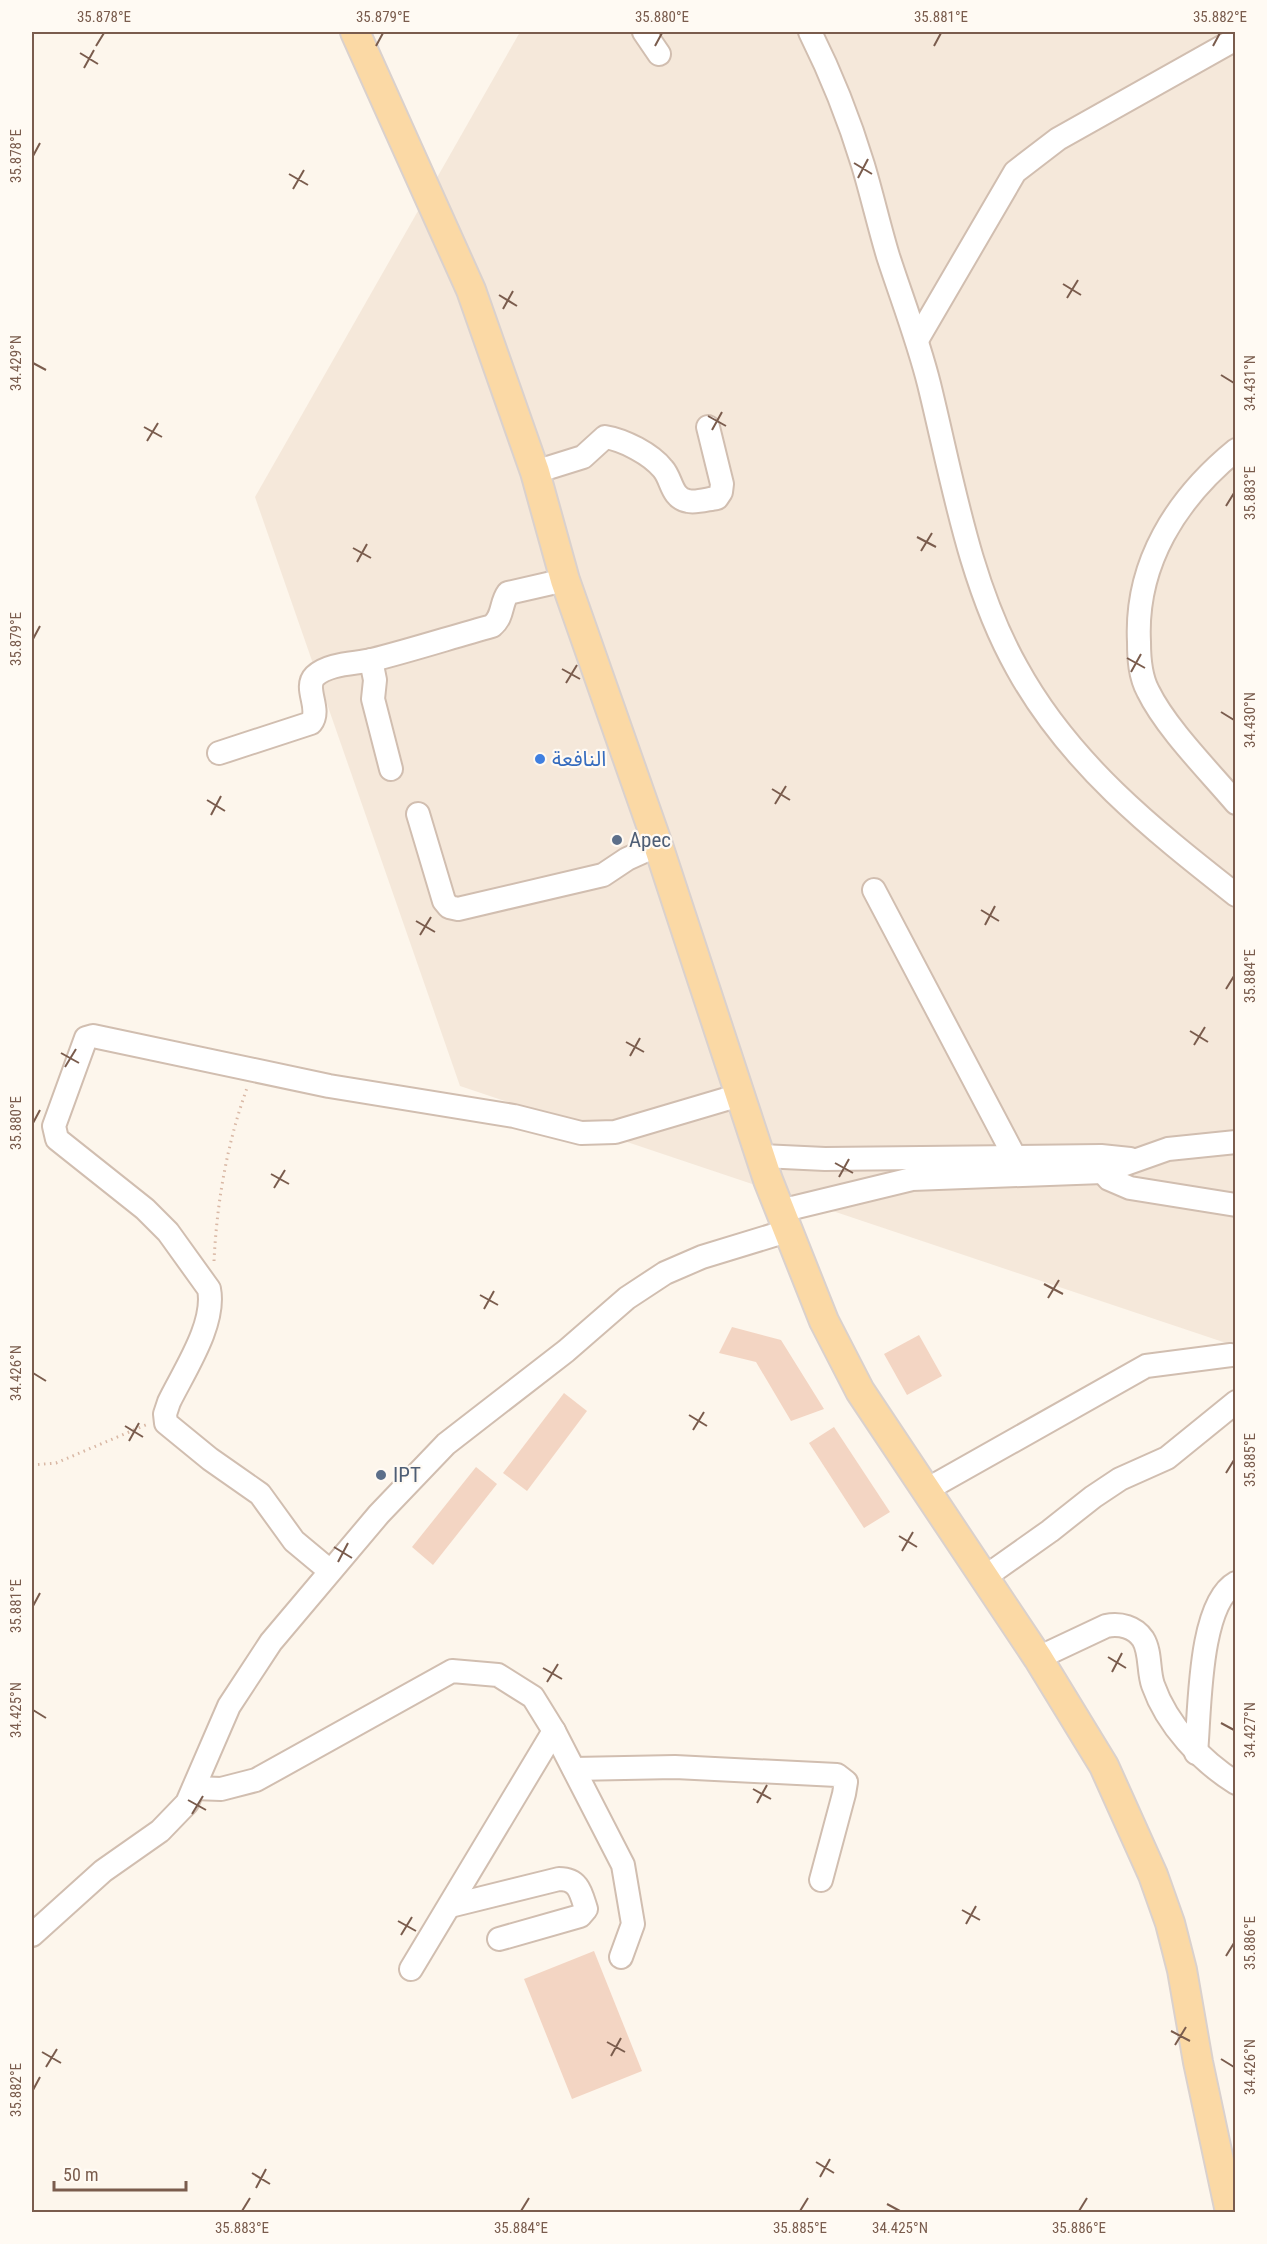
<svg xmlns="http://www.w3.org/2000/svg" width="1267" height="2244" font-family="'Roboto Condensed','Noto Sans Arabic',sans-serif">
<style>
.residential{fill:#f5e8da}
.building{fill:#f3d5c3}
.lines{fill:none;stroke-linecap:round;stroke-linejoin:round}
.minor-casing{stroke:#d1beb0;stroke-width:26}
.major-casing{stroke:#dad1cd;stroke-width:32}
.path{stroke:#d9b8a5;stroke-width:3;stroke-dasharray:1.5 4.5;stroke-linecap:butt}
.minor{stroke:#fff;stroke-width:22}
.major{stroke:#fbd9a5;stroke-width:28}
.ticks{fill:none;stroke:#7a5c4d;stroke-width:2}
.shop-dot{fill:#3f7fe0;stroke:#fffaf3;stroke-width:2}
.service-dot{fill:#5c6f8a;stroke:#fffaf3;stroke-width:2}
.labels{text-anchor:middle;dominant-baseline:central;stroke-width:4.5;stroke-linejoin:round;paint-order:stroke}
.shop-label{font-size:21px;fill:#366cbe;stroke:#fffaf3;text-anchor:start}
.service-label{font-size:21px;fill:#4e5e75;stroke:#fffaf3;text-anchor:start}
.neatline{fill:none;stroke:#7a5c4d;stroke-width:2}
.ticks-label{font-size:15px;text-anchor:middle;fill:#7a5c4d}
</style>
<rect width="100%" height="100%" fill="#fdf6ec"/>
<!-- residential -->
<path class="residential" d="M520,32H1235V1346L460,1086L255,497Z"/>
<!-- building -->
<g class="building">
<path d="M732,1327L781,1340L824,1409L791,1421L756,1362L719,1353Z"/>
<path d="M919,1335L942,1376L907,1395L884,1354Z"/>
<path d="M564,1393L587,1411L527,1491L503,1473Z"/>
<path d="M834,1427L890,1512L864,1528L809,1443Z"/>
<path d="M476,1467L497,1484L433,1565L412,1547Z"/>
<path d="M594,1951L642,2071L572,2099L524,1979Z"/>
</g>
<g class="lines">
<defs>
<g id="minor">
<path d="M644,32L659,54"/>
<path d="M810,32C831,74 849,119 863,165C872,195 879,226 888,256C902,299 918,340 929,384C952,477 969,583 1017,668C1069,763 1152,829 1236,895"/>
<path d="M917,340L1015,172L1058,139L1236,39"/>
<path d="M1236,450C1176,499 1135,564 1139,642C1139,659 1140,676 1148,691C1166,728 1208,770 1236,803"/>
<path d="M535,472L583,457L605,437C624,440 651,454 663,469C672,479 671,498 688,501C696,503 708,499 717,498L721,492L722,484L708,427"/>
<path d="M371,660L375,680L373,699L391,769"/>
<path d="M219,753L311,723C322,709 303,688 315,676C329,663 355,664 372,660C412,650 452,637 492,626C504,616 500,604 508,593L565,580"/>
<path d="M418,814L444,901L449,907L458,909L603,875L627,859L658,845"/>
<path d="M874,890L1020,1167"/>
<path d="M760,1156L825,1159L1101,1156L1130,1159"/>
<path d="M1102,1160L1103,1172L1109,1179L1130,1188L1236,1205"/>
<path d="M780,1211L912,1179L1103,1172L1168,1149L1236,1142"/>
<path d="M926,1490L1146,1366L1231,1355"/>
<path d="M330,1571L294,1541L260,1494L210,1459L166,1423L165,1414L169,1402C184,1371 216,1324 209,1289L168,1232L145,1209L57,1139L54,1126L86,1038L93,1036L329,1086L514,1116L581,1133L615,1132L740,1095"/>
<path d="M985,1577L1050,1531L1093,1497L1120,1479L1167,1458L1236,1402"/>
<path d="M1038,1658L1106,1626C1120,1623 1135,1627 1143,1639C1151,1652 1148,1671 1153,1685C1167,1725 1201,1761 1236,1783"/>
<path d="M1196,1753C1200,1713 1198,1604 1236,1583"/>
<path d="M574,1769L675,1767L837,1775L846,1782L844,1794L821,1880"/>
<path d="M194,1788L221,1789L256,1780L452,1671L498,1675L533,1697L554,1731L623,1865L633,1924L621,1957"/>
<path d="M450,1906L559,1879C579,1879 581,1893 586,1909L580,1916L499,1939"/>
<path d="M32,1935L103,1871L160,1831L187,1803L229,1706L271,1642L379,1514L446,1444L566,1351L627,1298L665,1273L702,1257L787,1231"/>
<path d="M411,1969L554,1731"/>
</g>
<path id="major" d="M355,32L471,290L535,472L565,580L658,845L768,1180L824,1321L860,1391L1038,1658L1104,1766L1153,1875L1170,1923L1182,1970L1198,2062L1230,2212"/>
</defs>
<!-- minor casing -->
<use href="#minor" class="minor-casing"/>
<!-- major casing -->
<use href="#major" class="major-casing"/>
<!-- path -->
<g class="path">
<path d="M214,1261C217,1201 227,1144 247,1088"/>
<path d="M32,1465L56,1463L148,1424"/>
</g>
<!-- minor -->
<use href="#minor" class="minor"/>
<!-- major -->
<use href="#major" class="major"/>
</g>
<!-- ticks -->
<path class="ticks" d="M96,46L104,33M376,46L383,33M655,46L662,33M934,46L941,33M1213,46L1220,33M80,53L98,64M84,68L94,50M33,156L40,143M854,163L872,174M289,174L308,185M858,178L868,159M293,189L304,170M1063,284L1081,295M499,295L517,306M1067,298L1078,280M503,309L513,291M33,363L46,370M1221,375L1234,383M708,416L726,426M144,427L162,437M712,430L722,412M147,441L158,423M1226,506L1234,493M917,537L936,547M353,548L371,558M921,551L932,533M357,562L367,544M33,639L40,626M1127,658L1145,668M562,669L580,679M1131,672L1141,654M566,683L577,665M1221,712L1234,720M772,789L790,800M207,800L225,811M775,804L786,786M211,815L221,796M981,910L999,921M416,921L435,932M985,925L995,906M420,935L431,917M1226,989L1234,976M1190,1031L1208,1042M626,1042L644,1052M1194,1045L1205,1027M61,1053L79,1063M630,1056L640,1038M65,1067L76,1049M33,1123L40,1110M835,1163L853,1173M271,1174L289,1184M839,1177L849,1159M274,1188L285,1170M1044,1284L1063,1294M480,1295L498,1305M1048,1298L1059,1280M484,1309L494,1291M33,1373L46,1381M689,1415L707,1426M125,1426L143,1437M693,1430L704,1412M129,1441L139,1423M1226,1473L1234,1460M899,1536L917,1547M334,1547L352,1558M902,1551L913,1532M338,1562L348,1543M33,1606L40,1593M1108,1657L1126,1668M543,1668L562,1679M1112,1672L1122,1653M547,1682L558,1664M33,1710L46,1718M1221,1723L1234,1730M753,1789L771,1799M188,1800L206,1810M757,1803L767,1785M192,1814L203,1796M962,1910L980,1920M398,1921L416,1931M966,1924L976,1906M401,1935L412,1917M1226,1956L1234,1943M1171,2031L1190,2041M607,2042L625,2052M1175,2045L1186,2027M42,2052L61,2063M611,2056L621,2038M1221,2059L1234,2067M46,2067L57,2049M33,2090L40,2077M816,2162L834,2173M252,2173L270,2184M820,2177L830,2159M256,2188L266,2169M887,2204L900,2211M242,2211L250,2198M521,2211L529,2198M800,2211L808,2198M1079,2211L1087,2198"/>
<!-- markers -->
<circle class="shop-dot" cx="540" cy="759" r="6"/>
<g class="service-dot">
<circle cx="617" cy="840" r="6"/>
<circle cx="381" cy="1475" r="6"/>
</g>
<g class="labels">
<!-- shop labels -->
<g class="shop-label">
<text x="552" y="759">النافعة</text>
</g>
<!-- service labels -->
<g class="service-label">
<text x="629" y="840">Apec</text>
<text x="393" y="1475">IPT</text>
</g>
</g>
<!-- border -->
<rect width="1267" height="2244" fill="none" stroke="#fffaf3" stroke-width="66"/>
<!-- scale -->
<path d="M54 2181v9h132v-9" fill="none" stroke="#7a5c4d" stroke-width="3"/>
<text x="63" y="2181" font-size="18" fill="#7a5c4d" stroke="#fffaf3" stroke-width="4.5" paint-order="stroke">50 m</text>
<rect x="33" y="33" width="1201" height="2178" class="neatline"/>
<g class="ticks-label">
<text x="104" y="22">35.878°E</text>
<text x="383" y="22">35.879°E</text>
<text x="662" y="22">35.880°E</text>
<text x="941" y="22">35.881°E</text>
<text x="1220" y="22">35.882°E</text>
<text transform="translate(16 156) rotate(-90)" y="5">35.878°E</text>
<text transform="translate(16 363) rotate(-90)" y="5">34.429°N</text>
<text transform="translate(1250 383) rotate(-90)" y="5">34.431°N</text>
<text transform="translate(1250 493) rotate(-90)" y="5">35.883°E</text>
<text transform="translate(16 639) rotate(-90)" y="5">35.879°E</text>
<text transform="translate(1250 720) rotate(-90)" y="5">34.430°N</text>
<text transform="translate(1250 976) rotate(-90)" y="5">35.884°E</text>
<text transform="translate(16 1123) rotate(-90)" y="5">35.880°E</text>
<text transform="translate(16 1373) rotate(-90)" y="5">34.426°N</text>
<text transform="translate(1250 1460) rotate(-90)" y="5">35.885°E</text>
<text transform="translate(16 1606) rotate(-90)" y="5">35.881°E</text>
<text transform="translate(16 1710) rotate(-90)" y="5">34.425°N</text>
<text transform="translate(1250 1730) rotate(-90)" y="5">34.427°N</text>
<text transform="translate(1250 1943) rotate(-90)" y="5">35.886°E</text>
<text transform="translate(1250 2067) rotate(-90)" y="5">34.426°N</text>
<text transform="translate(16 2090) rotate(-90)" y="5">35.882°E</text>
<text x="242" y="2233">35.883°E</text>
<text x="521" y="2233">35.884°E</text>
<text x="800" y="2233">35.885°E</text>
<text x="900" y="2233">34.425°N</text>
<text x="1079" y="2233">35.886°E</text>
</g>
</svg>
